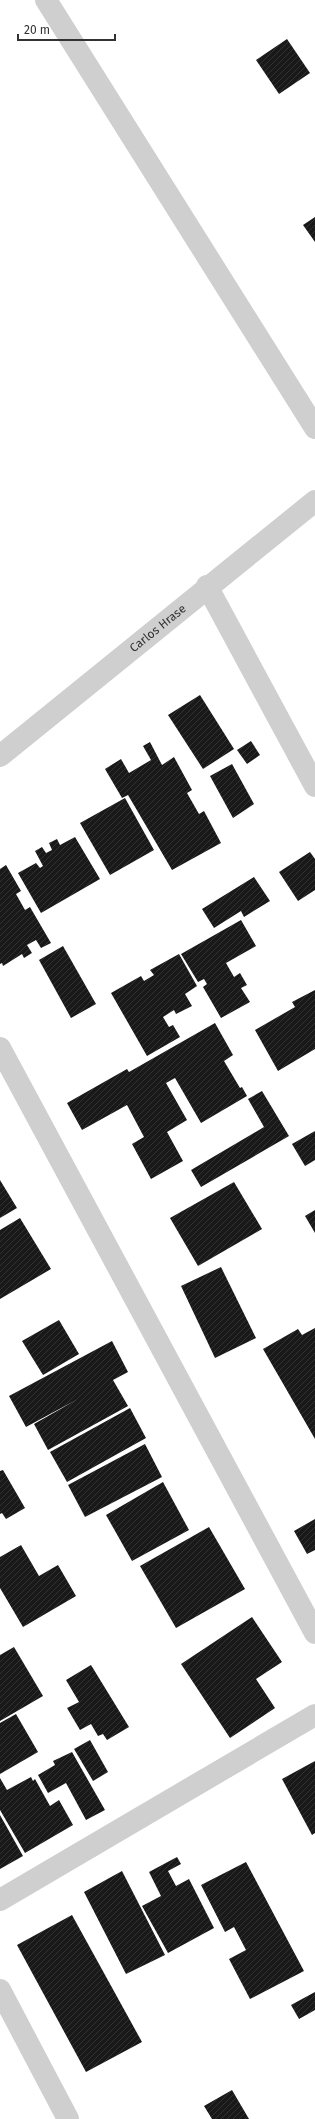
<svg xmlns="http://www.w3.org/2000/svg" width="315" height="2119" font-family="'Fira Sans',sans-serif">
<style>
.building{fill:url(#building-hatch)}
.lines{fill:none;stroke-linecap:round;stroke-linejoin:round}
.minor{stroke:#cfcfcf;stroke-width:22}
.labels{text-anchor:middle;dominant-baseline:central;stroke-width:4;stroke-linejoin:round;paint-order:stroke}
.street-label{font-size:12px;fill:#323232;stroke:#fff}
</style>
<defs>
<pattern id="building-hatch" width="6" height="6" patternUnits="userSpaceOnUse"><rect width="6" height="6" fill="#191919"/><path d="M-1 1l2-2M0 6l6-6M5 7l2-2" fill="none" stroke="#323232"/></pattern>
</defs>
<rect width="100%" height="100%" fill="#fff"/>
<!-- building -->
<g class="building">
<path d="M287,39L310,73L279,94L256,60Z"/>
<path d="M315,217V242L303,225Z"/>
<path d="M200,695L234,749L203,769L168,715Z"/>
<path d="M251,741L260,755L247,764L237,750Z"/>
<path d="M150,742L162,765L174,757L192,790L187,793L199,814L204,811L221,843L172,870L128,795L122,798L105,769L121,759L129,773L151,760L143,746Z"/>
<path d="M232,764L254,804L233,818L210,776Z"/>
<path d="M125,798L154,850L110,875L80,823Z"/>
<path d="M75,837L100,879L41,913L18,873L36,863L40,868L43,866L35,851L42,847L46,853L52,850L49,843L57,839L60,845Z"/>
<path d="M310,852L315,859V890L298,901L279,872Z"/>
<path d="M6,865L21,891L16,894L25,910L30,907L51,943L41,948L36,940L27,945L32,953L24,958L22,954L3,966L2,963L0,964V869Z"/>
<path d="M254,877L270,901L244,917L241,911L214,928L202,909Z"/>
<path d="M241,920L256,946L226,963L234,977L240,973L247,985L241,988L250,1002L221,1018L203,987L207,984L204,979L198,982L181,954Z"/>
<path d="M63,946L96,1004L71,1018L39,960Z"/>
<path d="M179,954L197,986L185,994L192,1006L176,1014L174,1010L163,1017L169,1027L173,1025L180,1037L147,1056L111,993L141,976L144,981L154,975L150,970Z"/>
<path d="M315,990V1049L278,1071L255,1030L295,1007L292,1002Z"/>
<path d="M215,1023L233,1055L224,1061L240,1088L242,1087L247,1096L201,1123L175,1078L166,1083L187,1120L167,1132L183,1161L151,1179L132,1144L144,1137L127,1105L82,1130L67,1103L127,1069L129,1072Z"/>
<path d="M262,1091L289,1136L201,1187L191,1170L264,1127L248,1099Z"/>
<path d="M315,1131V1160L305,1166L292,1144Z"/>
<path d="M0,1180L17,1208L0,1218Z"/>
<path d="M234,1182L262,1229L198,1266L170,1218Z"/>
<path d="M315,1210V1233L305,1216Z"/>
<path d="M20,1218L51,1269L0,1299V1230Z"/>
<path d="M221,1267L256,1338L215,1358L181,1286Z"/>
<path d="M59,1320L79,1354L43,1375L22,1341Z"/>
<path d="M315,1328V1439L263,1349L298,1329L302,1335Z"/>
<path d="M112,1341L128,1372L113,1380L128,1406L48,1450L34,1424L78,1399L26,1427L9,1396Z"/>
<path d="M130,1408L146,1438L67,1482L50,1452Z"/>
<path d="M145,1444L162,1477L85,1517L68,1485Z"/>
<path d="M3,1470L25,1508L6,1519L2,1513L0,1514V1471Z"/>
<path d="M163,1482L189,1530L132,1561L106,1515Z"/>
<path d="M315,1519V1550L307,1554L294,1531Z"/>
<path d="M209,1527L245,1589L176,1628L140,1566Z"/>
<path d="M21,1545L39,1576L58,1565L76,1596L23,1627L0,1588V1557Z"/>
<path d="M252,1617L282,1662L256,1679L275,1708L230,1738L181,1664Z"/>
<path d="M14,1647L43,1696L0,1721V1655Z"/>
<path d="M91,1665L129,1727L107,1740L103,1734L98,1736L91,1724L80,1730L67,1708L79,1702L66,1680Z"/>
<path d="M16,1714L38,1752L0,1774V1723Z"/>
<path d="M90,1740L108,1772L93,1781L74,1749Z"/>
<path d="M72,1752L105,1810L86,1820L66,1783L48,1793L38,1775L55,1765L53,1761Z"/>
<path d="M315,1761V1833L312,1835L282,1779Z"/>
<path d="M31,1777L33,1781L35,1779L50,1806L59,1800L73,1825L25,1853L0,1810V1778L7,1790Z"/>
<path d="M0,1815L23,1856L0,1869Z"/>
<path d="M177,1857L181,1864L168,1871L176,1886L189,1879L214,1928L168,1953L142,1906L161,1896L149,1872Z"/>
<path d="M246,1862L304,1971L250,1999L229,1959L246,1950L234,1927L225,1932L201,1885Z"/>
<path d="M122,1871L165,1955L126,1974L84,1892Z"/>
<path d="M72,1915L142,2042L86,2072L17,1945Z"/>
<path d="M315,1992V2010L299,2019L291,2005Z"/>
<path d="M232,2090L249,2119H212L204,2106Z"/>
</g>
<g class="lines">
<!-- minor -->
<g class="minor">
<path d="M46,0L315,428"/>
<path d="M207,586L315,786"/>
<path id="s1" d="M0,756L315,501"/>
<path d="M0,1048L315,1633"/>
<path d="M0,1900L315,1715"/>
<path d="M0,1990L68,2119"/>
</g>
</g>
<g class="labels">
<!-- street labels -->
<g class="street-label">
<text stroke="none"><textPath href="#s1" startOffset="203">Carlos Hrase</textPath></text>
</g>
</g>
<!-- scale -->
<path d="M18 34v6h97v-6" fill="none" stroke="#323232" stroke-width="2"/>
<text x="24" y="34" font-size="12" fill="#323232" stroke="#ffffff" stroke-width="3" paint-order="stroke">20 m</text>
</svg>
